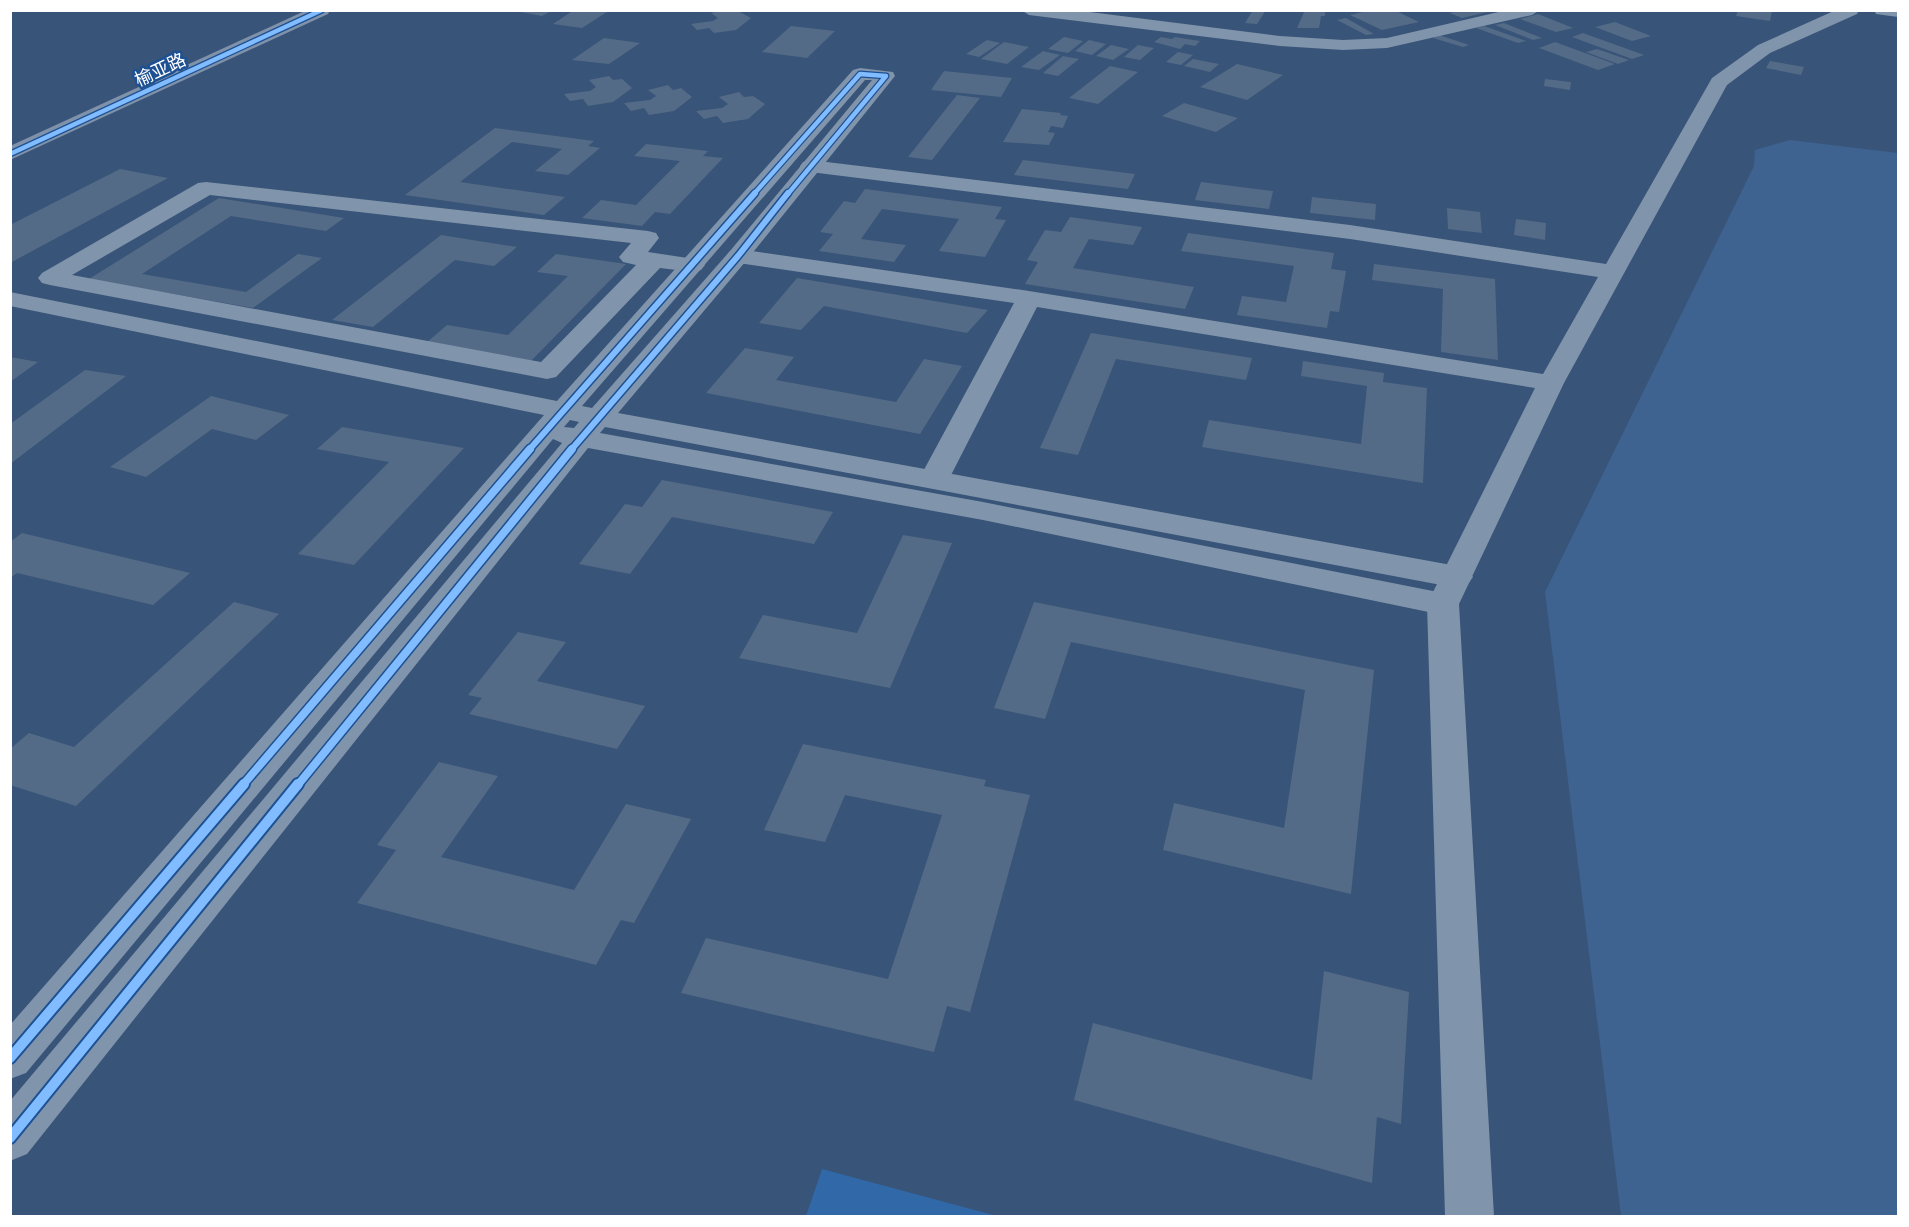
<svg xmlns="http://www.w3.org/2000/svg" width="1909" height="1227" font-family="'Noto Sans','Noto Sans SC',sans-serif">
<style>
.green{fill:#3168a8}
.water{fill:#3e6391}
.building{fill:#546b87}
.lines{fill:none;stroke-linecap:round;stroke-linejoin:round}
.minor{fill:#8094ab;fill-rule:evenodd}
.tertiary{fill:#8094ab;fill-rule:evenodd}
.trunk{fill:#8092aa;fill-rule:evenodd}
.cycleway-far3-casing{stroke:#1d5193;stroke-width:7}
.cycleway-far2-casing{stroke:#1d5193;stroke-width:9}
.cycleway-far1-casing{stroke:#1d5193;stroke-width:11}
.cycleway-casing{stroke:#1d5193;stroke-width:14}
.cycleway-far3{stroke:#80bcff;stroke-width:4.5}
.cycleway-far2{stroke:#80bcff;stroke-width:6}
.cycleway-far1{stroke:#80bcff;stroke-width:8}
.cycleway{stroke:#80bcff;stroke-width:10}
.labels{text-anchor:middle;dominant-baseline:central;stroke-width:5;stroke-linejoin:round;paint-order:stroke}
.far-street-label{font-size:18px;fill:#fff;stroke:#1d5193}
</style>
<rect width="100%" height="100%" fill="#385478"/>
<!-- green -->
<path class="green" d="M822,1169L997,1216H806Z"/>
<!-- water -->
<path class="water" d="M1790,140L1898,153V1216H1621L1545,592L1754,166L1755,150Z"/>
<!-- building -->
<g class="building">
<path d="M511,10H553L542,16Z"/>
<path d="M574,10H610L582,28L553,24Z"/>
<path d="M722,10L740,12L751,18L736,30L714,33L709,28L697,30L691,24L713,21L718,18L711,13Z"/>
<path d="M1253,10H1266L1257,24L1245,23Z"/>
<path d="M1305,10L1325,12V16H1321L1319,28H1297Z"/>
<path d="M1372,10H1394L1419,22L1382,30L1350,15Z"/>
<path d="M1461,10H1492V11L1462,18L1450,13Z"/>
<path d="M1738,10H1772L1770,21L1736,16Z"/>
<path d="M1538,14L1573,28L1556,32L1520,19Z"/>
<path d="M1346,18L1374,34L1366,35L1337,20Z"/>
<path d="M1615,22L1651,36L1632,41L1595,27Z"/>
<path d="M1504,23L1542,38L1533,40L1495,25Z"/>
<path d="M791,26L835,31L807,58L762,52Z"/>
<path d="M1484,26L1526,41L1518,43L1476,28Z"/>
<path d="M1583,33L1644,55L1632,59L1572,37Z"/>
<path d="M1439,35L1469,45L1463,47L1433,38Z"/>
<path d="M1064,37L1083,41L1068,53L1048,49Z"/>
<path d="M1161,37L1172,39L1175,37L1200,41L1195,46L1185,44L1180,49L1154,42Z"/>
<path d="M604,38L640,43L609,64L572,60Z"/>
<path d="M987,40L1000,43L979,57L966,54Z"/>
<path d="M1089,40L1106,44L1092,55L1075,51Z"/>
<path d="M1004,42L1029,47L1007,64L981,59Z"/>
<path d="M1555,42L1615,64L1598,70L1539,48Z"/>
<path d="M1111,45L1129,49L1113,60L1096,56Z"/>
<path d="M1138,45L1154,48L1140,60L1124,57Z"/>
<path d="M1597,49L1629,60L1618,64L1586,52Z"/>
<path d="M1043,51L1060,55L1039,70L1021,67Z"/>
<path d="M1178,52L1193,55L1181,65L1166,62Z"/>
<path d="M1063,56L1079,59L1058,76L1043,73Z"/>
<path d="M1193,59L1219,64L1210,72L1184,66Z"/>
<path d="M1770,61L1804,67L1801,75L1766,68Z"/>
<path d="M1237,64L1283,75L1247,100L1200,87Z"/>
<path d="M1110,66L1138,72L1098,104L1069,98Z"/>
<path d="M944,71L1012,78L1001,97L931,90Z"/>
<path d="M609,76L613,80L622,79L632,88L613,102L588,106L583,99L570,101L564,94L590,91L596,87L589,80Z"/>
<path d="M1545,79L1571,82L1570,90L1544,86Z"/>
<path d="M668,85L673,90L681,88L692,97L674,111L649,115L644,108L631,111L624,103L650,100L656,96L648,90Z"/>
<path d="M739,92L744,97L753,96L765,104L748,119L723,123L717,116L704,119L696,111L722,108L728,104L719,97Z"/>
<path d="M957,95L980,98L932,160L908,157Z"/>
<path d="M1184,103L1238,118L1216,132L1162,116Z"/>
<path d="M1022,109L1061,113L1060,115L1068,116L1063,128L1051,126L1048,132L1055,133L1049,145L1003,142Z"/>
<path d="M495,128L594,141L588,146L600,148L568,175L535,171L562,149L512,142L460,182L565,197L544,215L405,195Z"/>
<path d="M646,144L708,151L703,156L723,158L670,214L655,212L642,226L582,218L601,200L636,205L680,161L634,156Z"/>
<path d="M1023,160L1135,174L1128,189L1014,175Z"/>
<path d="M120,169L168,178L10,263V225Z"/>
<path d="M1201,182L1273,191L1269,209L1195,200Z"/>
<path d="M865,189L1002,207L995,219L1006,220L985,257L939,251L959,219L882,209L861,239L906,245L894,262L819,251L833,234L820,232L844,201L855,203Z"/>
<path d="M1312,197L1376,204L1375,220L1310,213Z"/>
<path d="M219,198L344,218L326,231L231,216L142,274L246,292L298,254L322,258L253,308L89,279Z"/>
<path d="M1447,208L1480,212L1482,233L1448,229Z"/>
<path d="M1070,217L1142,227L1133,245L1089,239L1073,268L1194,287L1185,309L1025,284L1038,262L1027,260L1045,230L1061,232Z"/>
<path d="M1516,219L1546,223L1545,240L1514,235Z"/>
<path d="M1188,233L1334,253L1331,269L1346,271L1339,312L1330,311L1327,328L1237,315L1242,296L1286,302L1294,266L1181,251Z"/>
<path d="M441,235L517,247L494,266L455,260L373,327L332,320Z"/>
<path d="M556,254L626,264L531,361L426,343L447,325L508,335L568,276L537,272Z"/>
<path d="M1374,264L1495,279L1498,360L1441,352L1443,289L1372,280Z"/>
<path d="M797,278L988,310L967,333L824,306L801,330L759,323Z"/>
<path d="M1091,333L1252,358L1246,380L1116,359L1078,455L1040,448Z"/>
<path d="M745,348L794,357L776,380L896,402L924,359L962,366L920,434L706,393Z"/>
<path d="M10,357L38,362L10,382Z"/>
<path d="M1303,361L1384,373L1383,382L1427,388L1423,483L1202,447L1209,420L1361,444L1367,386L1301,376Z"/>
<path d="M85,370L126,376L10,464V424Z"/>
<path d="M211,396L289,415L256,440L212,429L146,477L110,467Z"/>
<path d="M342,427L464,448L354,565L298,554L389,462L317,449Z"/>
<path d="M662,480L833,512L814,544L672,517L630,574L579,564L625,504L642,507Z"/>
<path d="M22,533L190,573L153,605L17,573L10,578V542Z"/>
<path d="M903,535L952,543L890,688L739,658L763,615L857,633Z"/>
<path d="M234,602L279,614L76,806L10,785V749L29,733L74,747Z"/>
<path d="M1034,602L1374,670L1351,894L1163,850L1174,803L1284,828L1305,690L1071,642L1045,719L994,708Z"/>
<path d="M518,632L566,642L537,681L645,706L617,749L469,714L482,698L468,695Z"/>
<path d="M803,744L986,780L984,786L1030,795L970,1012L947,1006L934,1052L681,993L706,938L888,979L942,815L845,795L825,842L764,830Z"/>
<path d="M439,762L498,776L441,857L574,890L626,804L691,819L634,923L621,920L596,965L357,903L396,850L377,845Z"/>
<path d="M1324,971L1409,992L1401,1124L1377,1117L1372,1183L1074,1100L1093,1023L1312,1080Z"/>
</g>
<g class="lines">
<!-- minor -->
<g class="minor">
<path d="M1021,10H1074L1280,36L1343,40L1387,38L1507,10H1540L1532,15L1387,48L1343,50L1280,46L1029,15Z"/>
<path d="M1836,10H1859L1857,14L1770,53L1727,85L1564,383L1459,604L1494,1216H1445L1427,604L1535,388L1037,307L949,479L944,485L934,488L924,485L919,479L1014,303L738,263L730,261L726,256L730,251L738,249L1029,291L1543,374L1598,277L1350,239L810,172L803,170L800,166L803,162L810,160L1350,225L1606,264L1712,78L1758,45Z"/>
<path d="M1874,10H1898V17L1876,14Z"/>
<path d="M206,182L648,231L656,233L659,238L648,252L701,260L705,265L701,270L693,272L660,268L556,377L547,379L50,285L42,283L38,278L42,273L198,183ZM210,195L631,243L619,257L623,262L636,265L541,362L72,275Z"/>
</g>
<!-- tertiary -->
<path class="tertiary" d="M860,68L893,72L895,76L746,261L618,413L1457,566L1468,570L1473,577L1468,584L1457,588L605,427L600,433L983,502L1443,593L1455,596L1459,604L1455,612L1443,615L983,520L588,448L27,1154L10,1161V1101L562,443L553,439L26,1073L10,1079V1025L544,415L10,306V292L557,401L853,70ZM865,80H872L730,251L592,408L582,406ZM570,420L579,422L574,428L564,427Z"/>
<!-- trunk -->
<path class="trunk" d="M307,10H330L328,14L10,160V146Z"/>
<defs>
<g id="cycleway-far3">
<path d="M10,154L322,10"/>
<path d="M753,195L860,74L886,76L787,195"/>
</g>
<g id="cycleway-far2">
<path d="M529,450L755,193"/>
<path d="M571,450L738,256L788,193"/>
</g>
<g id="cycleway-far1">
<path d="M242,786L530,449"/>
<path d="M297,786L572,449"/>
</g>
<g id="cycleway">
<path d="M10,1058L244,784"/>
<path d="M10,1138L298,784"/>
</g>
</defs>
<!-- cycleway-far3 casing -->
<use href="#cycleway-far3" class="cycleway-far3-casing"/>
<!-- cycleway-far2 casing -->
<use href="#cycleway-far2" class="cycleway-far2-casing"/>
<!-- cycleway-far1 casing -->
<use href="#cycleway-far1" class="cycleway-far1-casing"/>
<!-- cycleway casing -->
<use href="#cycleway" class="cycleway-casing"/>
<!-- cycleway-far3 -->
<use href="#cycleway-far3" class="cycleway-far3"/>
<!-- cycleway-far2 -->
<use href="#cycleway-far2" class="cycleway-far2"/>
<!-- cycleway-far1 -->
<use href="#cycleway-far1" class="cycleway-far1"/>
<!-- cycleway -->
<use href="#cycleway" class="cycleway"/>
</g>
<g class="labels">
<!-- far-street labels -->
<g class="far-street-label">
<text transform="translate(160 69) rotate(-25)">榆亚路</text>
</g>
</g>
<!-- border -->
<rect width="1909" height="1227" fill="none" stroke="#ffffff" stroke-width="24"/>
</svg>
